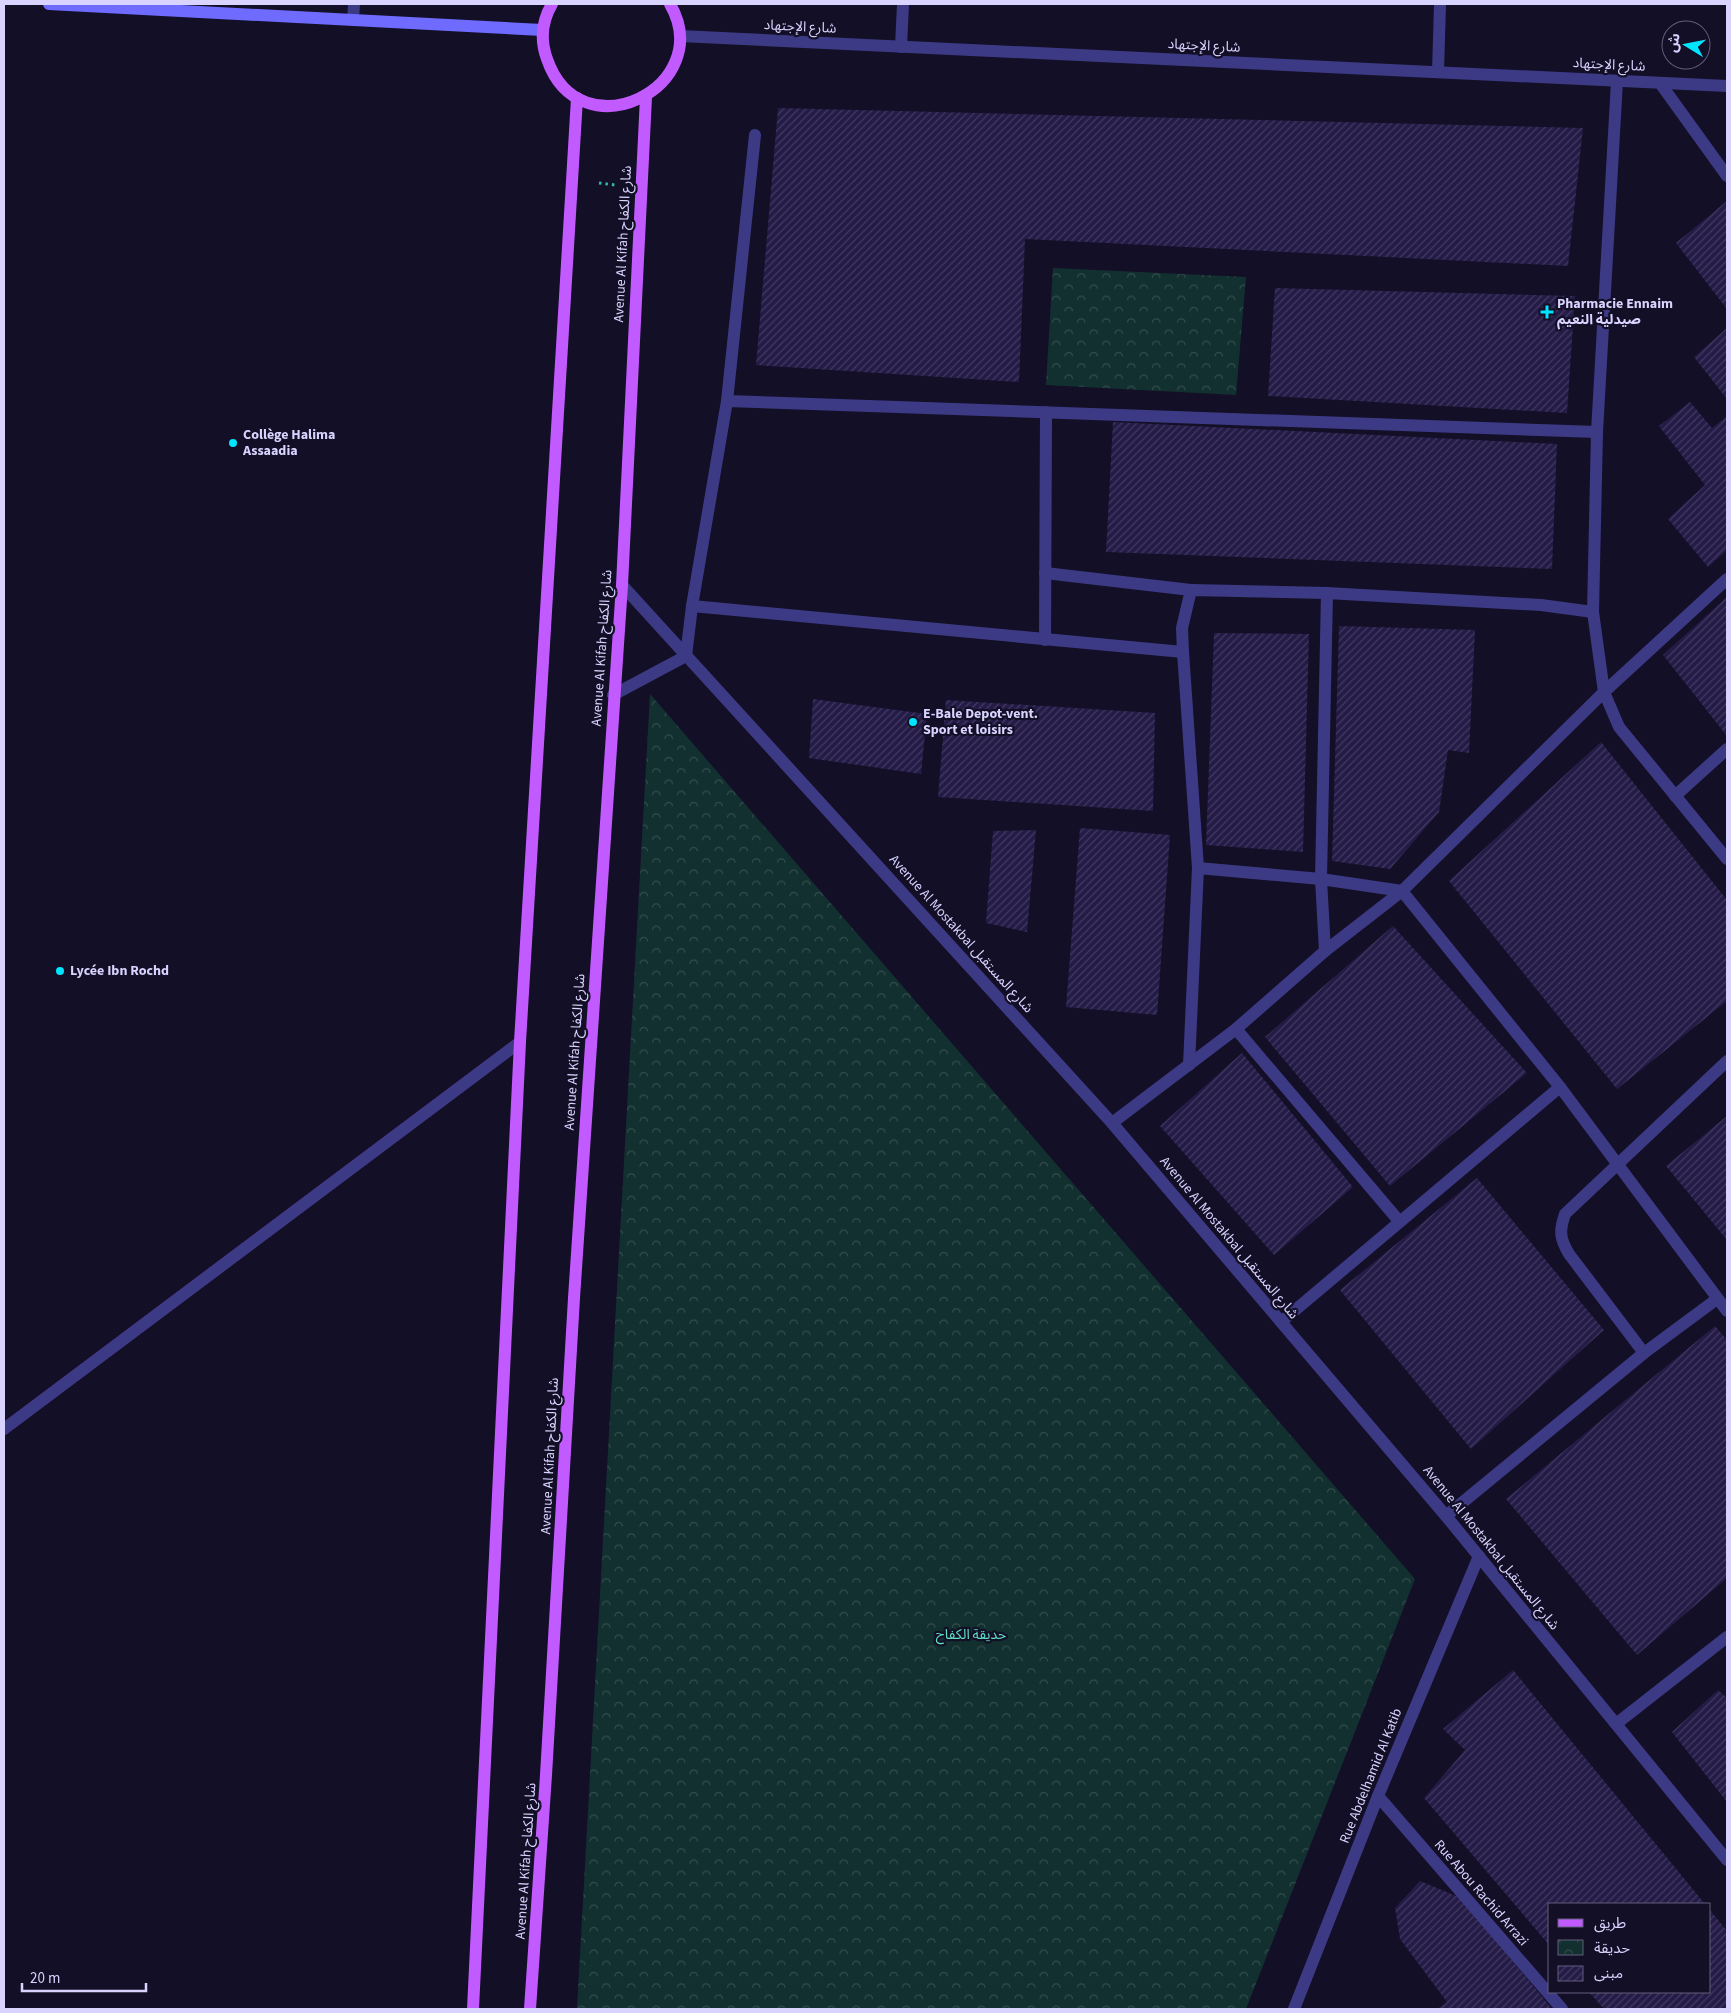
<svg xmlns="http://www.w3.org/2000/svg" width="1731" height="2013" font-family="'Source Sans 3','Noto Sans Arabic',sans-serif">
<style>
.park{fill:url(#park-crowns)}
.building{fill:url(#building-hatch)}
.lines{fill:none;stroke-linecap:round;stroke-linejoin:round}
.path{stroke:#2fb8b0;stroke-width:3;stroke-dasharray:2.5 4;stroke-linecap:butt}
.service{stroke:#3d3a85;stroke-width:12}
.minor{stroke:#3d3a85;stroke-width:12}
.tertiary{stroke:#3d3a85;stroke-width:12}
.secondary{stroke:#6f6bff;stroke-width:12}
.primary{stroke:#c25bff;stroke-width:12}
.poi-dot{fill:#00e5ff;stroke:#130f26;stroke-width:2}
.labels{text-anchor:middle;dominant-baseline:central;stroke-width:4.5;stroke-linejoin:round;paint-order:stroke}
.street-label{font-size:14px;fill:#d9d4ff;stroke:#130f26}
.poi-label{font-size:14px;font-weight:bold;fill:#d9d4ff;stroke:#130f26;text-anchor:start}
.park-label{font-size:14px;fill:#5fe0c0;stroke:#130f26}
</style>
<defs>
<pattern id="park-crowns" width="20" height="18" patternUnits="userSpaceOnUse" patternTransform="scale(1.25)"><rect width="20" height="18" fill="#12302f"/><path d="M2 6a3 3 0 1 1 6 0M12 15a3 3 0 1 1 6 0" fill="none" stroke="#344d4e"/></pattern>
<pattern id="building-hatch" width="6" height="6" patternUnits="userSpaceOnUse" patternTransform="scale(1.25)"><rect width="6" height="6" fill="#241b47"/><path d="M-1 1l2-2M0 6l6-6M5 7l2-2" fill="none" stroke="#433b63"/></pattern>
</defs>
<rect width="100%" height="100%" fill="#130f26"/>
<!-- park -->
<g class="park">
<path d="M1053,268L1246,277L1236,395L1046,385Z"/>
<path d="M650,694L1415,1579L1246,2009H577Z"/>
</g>
<!-- building -->
<g class="building">
<path d="M778,108L1583,128L1568,266L1025,239L1019,382L756,365Z"/>
<path d="M1727,201V309L1676,243Z"/>
<path d="M1275,288L1575,296L1567,413L1268,396Z"/>
<path d="M1727,328V399L1694,357Z"/>
<path d="M1690,402L1712,428L1727,416V550L1708,567L1668,519L1705,485L1659,426Z"/>
<path d="M1113,422L1557,444L1552,569L1106,552Z"/>
<path d="M1727,597V736L1663,655Z"/>
<path d="M1339,626L1475,630L1469,753L1448,750L1439,812L1390,869L1332,861Z"/>
<path d="M1214,633L1309,634L1303,852L1206,845Z"/>
<path d="M813,699L927,714L921,774L809,758Z"/>
<path d="M946,700L1155,713L1153,811L938,797Z"/>
<path d="M1601,742L1727,900V1001L1617,1089L1449,881Z"/>
<path d="M1080,828L1170,835L1157,1015L1066,1007Z"/>
<path d="M1036,830L1027,932L986,923L993,831Z"/>
<path d="M1393,926L1527,1073L1390,1186L1265,1037Z"/>
<path d="M1242,1053L1353,1187L1274,1255L1160,1126Z"/>
<path d="M1727,1116V1240L1666,1166Z"/>
<path d="M1477,1178L1604,1330L1471,1449L1340,1290Z"/>
<path d="M1715,1326L1727,1340V1578L1637,1655L1506,1499Z"/>
<path d="M1513,1670L1705,1904H1550V1946L1424,1798L1465,1750L1443,1729Z"/>
<path d="M1718,1690L1727,1698V1802L1672,1732Z"/>
<path d="M1420,1881L1461,1898L1552,2009H1437L1447,2002L1400,1939L1395,1908Z"/>
<path d="M1710,1910L1727,1931V2009H1604L1589,1992H1710Z"/>
</g>
<g class="lines">
<!-- path -->
<path class="path" d="M599,183L615,185"/>
<!-- service -->
<path class="service" d="M901,47L903,4"/>
<!-- minor -->
<g class="minor">
<path d="M353,20L354,4"/>
<path d="M1438,72L1440,4"/>
<path d="M1617,81L1597,432L1593,612L1604,692L1619,727L1727,859"/>
<path d="M1660,83L1727,176"/>
<path d="M727,401L1597,432"/>
<path d="M1045,573L1191,590"/>
<path d="M692,606L1183,652L1182,628L1191,590L1327,593L1541,605L1593,612"/>
<path d="M1045,640L1046,412"/>
<path d="M1183,652L1198,868L1189,1065"/>
<path d="M686,656L692,606L727,401L755,135"/>
<path d="M1675,796L1727,749"/>
<path d="M1198,868L1321,879L1402,891L1560,1087L1727,1311"/>
<path d="M1325,951L1321,879L1327,593"/>
<path d="M1236,1029L1399,1221"/>
<path d="M1112,1123L1236,1029L1325,951L1402,891L1604,692L1727,579"/>
<path d="M1281,1322L1560,1087"/>
<path d="M1644,1353L1569,1254C1560,1239 1559,1231 1565,1214L1727,1061"/>
<path d="M4,1429L520,1042"/>
<path d="M1446,1516L1644,1353L1717,1299"/>
<path d="M1616,1724L1727,1637"/>
<path d="M1378,1796L1562,2009"/>
<path d="M1294,2009L1378,1796L1479,1556"/>
</g>
<!-- tertiary -->
<g class="tertiary">
<path d="M680,36L1727,86"/>
<path d="M622,585L1112,1123L1446,1516L1727,1860"/>
<path d="M613,695L686,656"/>
</g>
<!-- secondary -->
<path class="secondary" d="M49,4L542,30"/>
<!-- primary -->
<g class="primary">
<path d="M552,4C542,21 540,40 547,59C580,155 718,87 670,4"/>
<path d="M473,2009L520,1042L577,98"/>
<path d="M530,2009L546,1775L574,1298L622,585L646,97"/>
</g>
</g>
<!-- markers -->
<g class="poi-dot">
<path d="M1544.5 304.5h5v5h5v5h-5v5h-5v-5h-5v-5h5z"/>
<circle cx="233" cy="443" r="5"/>
<circle cx="913" cy="722" r="5"/>
<circle cx="60" cy="971" r="5"/>
</g>
<g class="labels">
<!-- street labels -->
<g class="street-label">
<text transform="translate(800 27) rotate(3)">شارع الإجتهاد</text>
<text transform="translate(1204 46) rotate(3)">شارع الإجتهاد</text>
<text transform="translate(1609 65) rotate(3)">شارع الإجتهاد</text>
<text transform="translate(623 244) rotate(-87)">Avenue Al Kifah شارع الكفاح</text>
<text transform="translate(602 648) rotate(-86)">Avenue Al Kifah شارع الكفاح</text>
<text transform="translate(961 934) rotate(48)">Avenue Al Mostakbal شارع المستقبل</text>
<text transform="translate(575 1052) rotate(-86)">Avenue Al Kifah شارع الكفاح</text>
<text transform="translate(1229 1238) rotate(50)">Avenue Al Mostakbal شارع المستقبل</text>
<text transform="translate(550 1456) rotate(-87)">Avenue Al Kifah شارع الكفاح</text>
<text transform="translate(1491 1548) rotate(51)">Avenue Al Mostakbal شارع المستقبل</text>
<text transform="translate(1371 1776) rotate(-68)">Rue Abdelhamid Al Katib</text>
<text transform="translate(526 1861) rotate(-86)">Avenue Al Kifah شارع الكفاح</text>
<text transform="translate(1481 1893) rotate(49)">Rue Abou Rachid Arrazi</text>
</g>
<!-- poi labels -->
<g class="poi-label">
<text x="1557" y="304">Pharmacie Ennaim<tspan x="1557" dy="16">صيدلية النعيم</tspan></text>
<text x="243" y="435">Collège Halima<tspan x="243" dy="16">Assaadia</tspan></text>
<text x="923" y="714">E-Bale Depot-vent.<tspan x="923" dy="16">Sport et loisirs</tspan></text>
<text x="70" y="971">Lycée Ibn Rochd</text>
</g>
<!-- park labels -->
<g class="park-label">
<text x="971" y="1635">حديقة الكفاح</text>
</g>
</g>
<!-- border -->
<rect width="1731" height="2013" fill="none" stroke="#d9d4ff" stroke-width="10"/>
<!-- legend -->
<rect x="1548" y="1903" width="162" height="90" fill="#130f26" stroke="#625e7d"/>
<rect x="1558" y="1919" width="25" height="8" fill="#c25bff" stroke="#625e7d"/>
<text x="1594" y="1928" font-size="15" fill="#d9d4ff">طريق</text>
<rect x="1558" y="1940" width="25" height="15" fill="url(#park-crowns)" stroke="#625e7d"/>
<text x="1594" y="1953" font-size="15" fill="#d9d4ff">حديقة</text>
<rect x="1558" y="1966" width="25" height="15" fill="url(#building-hatch)" stroke="#625e7d"/>
<text x="1594" y="1978" font-size="15" fill="#d9d4ff">مبنى</text>
<!-- north arrow -->
<g transform="translate(1686 45) rotate(280)"><circle r="24" fill="#130f26" stroke="#625e7d"/>
<path d="M0-4L9 19L0 12L-9 19Z" fill="#00e5ff"/>
<text y="-8" font-size="14" font-weight="bold" text-anchor="middle" fill="#d9d4ff">ش</text>
</g>
<!-- scale -->
<path d="M22 1983v8h124v-8" fill="none" stroke="#d9d4ff" stroke-width="2.5"/>
<text x="30" y="1983" font-size="15" fill="#d9d4ff" stroke="#130f26" stroke-width="4" paint-order="stroke">20 m</text>
</svg>
